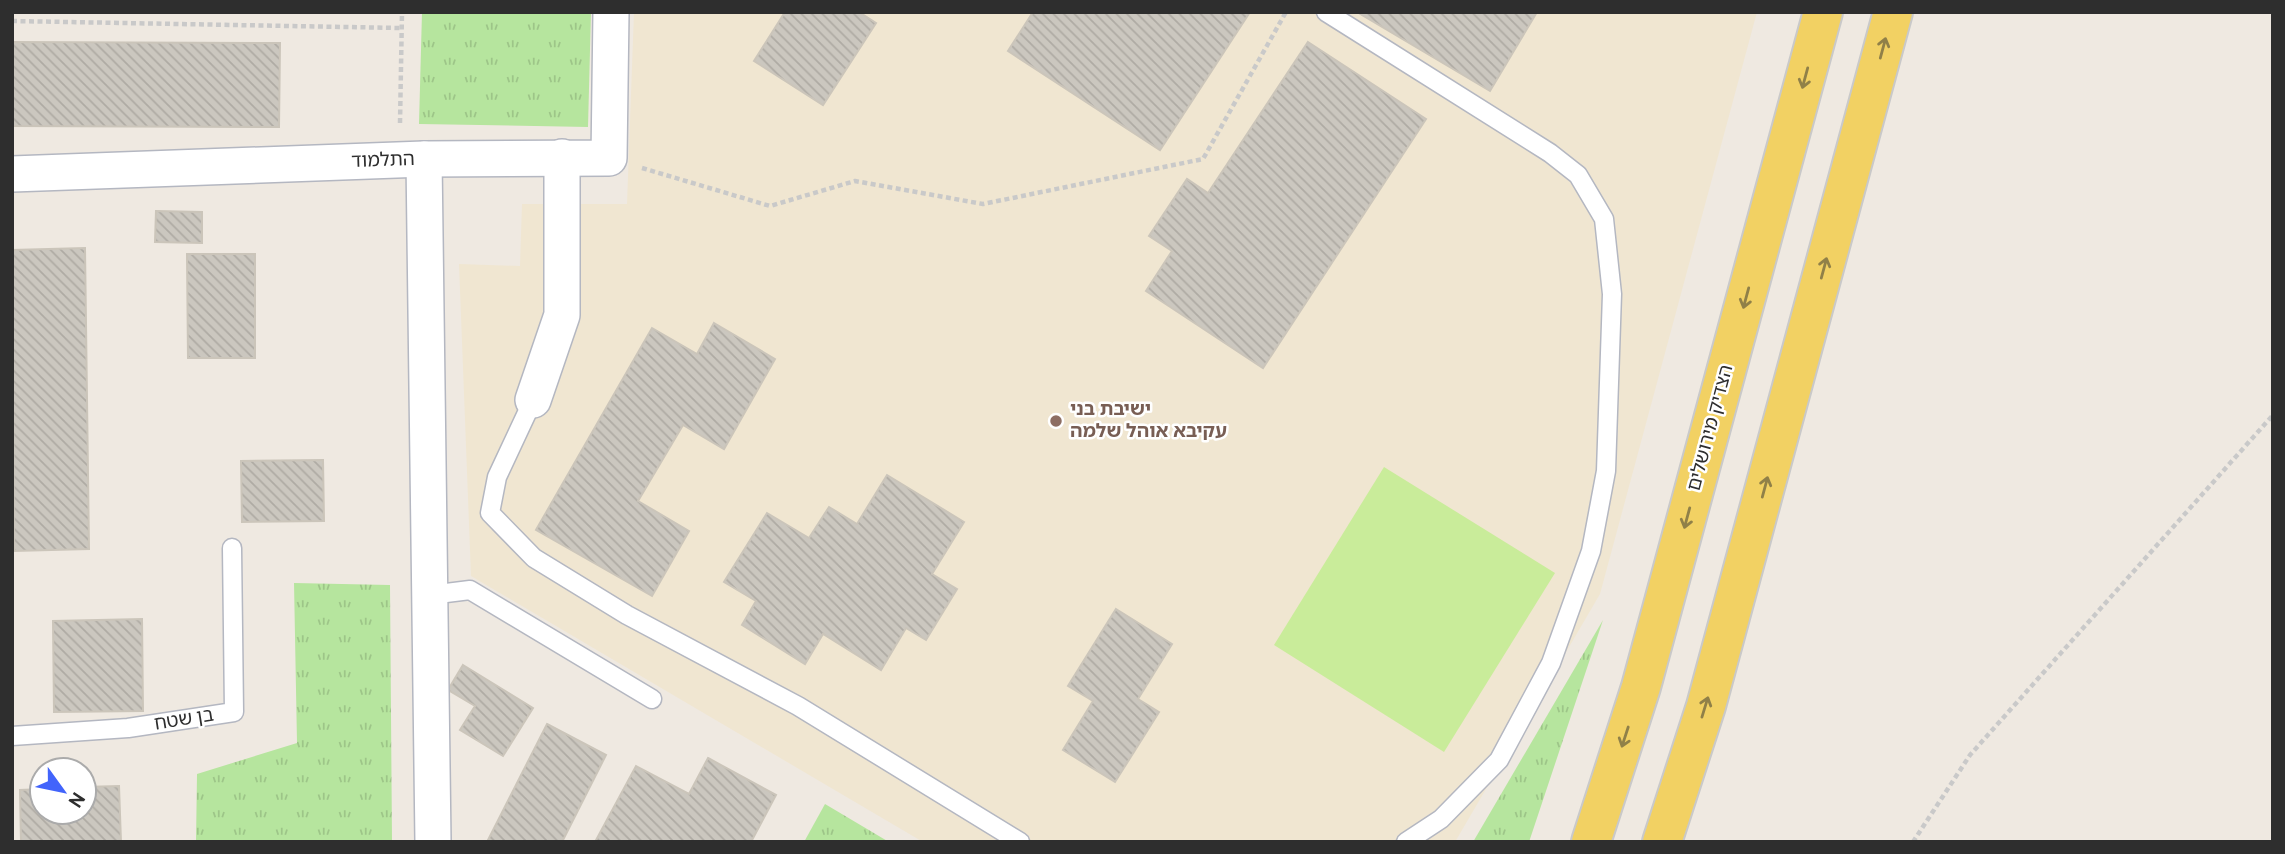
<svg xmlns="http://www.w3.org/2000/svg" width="2285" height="854" font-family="Overpass,'Noto Sans Hebrew',sans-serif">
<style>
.education{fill:#f0e6d1}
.grass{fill:url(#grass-tufts)}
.pitch{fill:#c9ec9a}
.building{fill:url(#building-back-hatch);stroke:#cbc5ba;stroke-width:2}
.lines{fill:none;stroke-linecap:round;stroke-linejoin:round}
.service-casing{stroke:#b4b7c1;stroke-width:21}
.minor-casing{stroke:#b4b7c1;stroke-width:38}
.primary-casing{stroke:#c9c9c9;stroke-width:42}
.path{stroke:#c9c9c9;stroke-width:4.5;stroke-dasharray:5 3.5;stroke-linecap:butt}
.service{stroke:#fff;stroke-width:18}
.minor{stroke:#fff;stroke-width:35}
.primary{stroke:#f2d163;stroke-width:38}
.oneway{stroke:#908048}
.education-dot{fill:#8d6e63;stroke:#fff;stroke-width:2.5}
.labels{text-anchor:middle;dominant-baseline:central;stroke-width:5;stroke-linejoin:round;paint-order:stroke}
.street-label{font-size:19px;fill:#2e2e2e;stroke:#fff}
.education-label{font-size:19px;font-weight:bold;fill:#785e54;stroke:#fff;text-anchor:start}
</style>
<defs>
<pattern id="grass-tufts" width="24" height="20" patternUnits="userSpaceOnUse" patternTransform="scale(1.75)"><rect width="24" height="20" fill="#b6e59e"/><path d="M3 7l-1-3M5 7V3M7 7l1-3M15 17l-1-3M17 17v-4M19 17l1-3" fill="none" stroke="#9dc588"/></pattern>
<pattern id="building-back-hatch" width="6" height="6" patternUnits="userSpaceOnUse" patternTransform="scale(1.75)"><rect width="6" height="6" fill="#cbc7bf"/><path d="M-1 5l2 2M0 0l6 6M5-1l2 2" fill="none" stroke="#afaba4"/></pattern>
</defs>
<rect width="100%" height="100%" fill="#efe9e1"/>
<!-- education -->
<path class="education" d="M634,12H1757L1600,594L1455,842H923L471,576L459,264L520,266L522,204H627Z"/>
<!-- grass -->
<g class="grass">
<path d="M422,12H591L588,127L419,124Z"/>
<path d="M294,583L390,585L392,842H196L197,774L297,743Z"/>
<path d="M1603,620L1529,842H1473Z"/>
<path d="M825,804L889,842H804Z"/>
</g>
<!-- pitch -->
<path class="pitch" d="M1384,467L1555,573L1444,752L1274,645Z"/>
<!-- building -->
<g class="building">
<path d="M785,12H859L876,23L823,105L754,61Z"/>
<path d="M1033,12H1250L1160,150L1008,51Z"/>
<path d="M1357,12H1537L1490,91Z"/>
<path d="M12,42L280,43L279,127L12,126Z"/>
<path d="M1308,42L1426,119L1263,368L1146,291L1172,251L1149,236L1187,179L1208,193Z"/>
<path d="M156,211L202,212V243L155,242Z"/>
<path d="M85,248L89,549L14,551L12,250Z"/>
<path d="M187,254H255V358H188Z"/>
<path d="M714,323L775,359L724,449L683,425L638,501L689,531L652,596L536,530L652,328L697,354Z"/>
<path d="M323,460L324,521L242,522L241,461Z"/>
<path d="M887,475L964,522L932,574L957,589L926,640L906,628L881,670L823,634L805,664L742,625L756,601L724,582L767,513L809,538L829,507L857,524Z"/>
<path d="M1116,609L1172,644L1138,699L1159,712L1115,782L1063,750L1093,701L1068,686Z"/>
<path d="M142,619L143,711L54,712L53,621Z"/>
<path d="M463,665L533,708L503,756L460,730L475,706L448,690Z"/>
<path d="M547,724L606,755L562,842H487Z"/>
<path d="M708,758L776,795L751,842H595L636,766L689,794Z"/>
<path d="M119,786L121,842H21L20,790L42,789V812H84V787Z"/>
</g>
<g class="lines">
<defs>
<g id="service">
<path d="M1326,12L1550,153L1578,175L1604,219L1612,294L1606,471L1591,551L1551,663L1499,760L1441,819L1406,842"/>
<path d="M533,400L497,477L490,513L534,558L627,615L798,706L1020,842"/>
<path d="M430,595L470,590L652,699"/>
<path d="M12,736L128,728L234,712L232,548"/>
</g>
<g id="minor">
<path d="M424,159L433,842"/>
<path d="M12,174L424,159L609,158L611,12"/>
<path d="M533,400L562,315V157"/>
</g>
<g id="primary">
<path d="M1591,842L1641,687L1823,12"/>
<path d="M1662,842L1706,706L1893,12"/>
</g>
</defs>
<!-- service casing -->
<use href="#service" class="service-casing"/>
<!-- minor casing -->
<use href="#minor" class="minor-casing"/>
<!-- primary casing -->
<use href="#primary" class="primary-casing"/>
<!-- path -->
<g class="path">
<path d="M12,21L401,28"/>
<path d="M400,123L402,12"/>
<path d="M642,168L770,206L855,181L983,204L1203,159L1286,12"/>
<path d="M1913,842L1970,755L2273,415"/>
</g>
<!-- service -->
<use href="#service" class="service"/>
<!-- minor -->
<use href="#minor" class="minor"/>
<!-- primary -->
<use href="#primary" class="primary"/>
</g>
<!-- one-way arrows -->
<defs><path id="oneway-shaft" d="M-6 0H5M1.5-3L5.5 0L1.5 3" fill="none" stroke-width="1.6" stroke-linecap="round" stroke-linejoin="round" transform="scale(1.75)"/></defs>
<g class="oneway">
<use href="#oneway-shaft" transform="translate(1883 48) rotate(-75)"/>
<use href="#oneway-shaft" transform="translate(1805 78) rotate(105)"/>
<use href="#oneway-shaft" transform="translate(1824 268) rotate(-75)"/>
<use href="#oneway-shaft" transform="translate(1746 298) rotate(105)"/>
<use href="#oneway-shaft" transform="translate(1765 487) rotate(-75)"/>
<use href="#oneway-shaft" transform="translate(1687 518) rotate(105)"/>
<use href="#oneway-shaft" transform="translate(1705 707) rotate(-73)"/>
<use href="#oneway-shaft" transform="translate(1625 737) rotate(108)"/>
</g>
<!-- markers -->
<circle class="education-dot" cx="1056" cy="421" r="7"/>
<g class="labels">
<!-- street labels -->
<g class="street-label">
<text transform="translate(383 161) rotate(-2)">התלמוד</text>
<text transform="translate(1711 428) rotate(-75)">הצדיק מירושלים</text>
<text transform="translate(184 720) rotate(-9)">בן שטח</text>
</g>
<!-- education labels -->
<g class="education-label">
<text x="1070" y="410">ישיבת בני<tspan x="1070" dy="22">עקיבא אוהל שלמה</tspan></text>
</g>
</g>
<!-- border -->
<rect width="2285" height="854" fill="none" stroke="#2e2e2e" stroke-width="28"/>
<!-- north arrow -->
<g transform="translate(63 791) rotate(123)"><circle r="33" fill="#ffffff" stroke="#ababab" stroke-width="2"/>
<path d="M0-5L12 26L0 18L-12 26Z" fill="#4264fb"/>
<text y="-10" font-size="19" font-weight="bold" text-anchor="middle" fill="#2e2e2e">N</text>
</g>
</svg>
